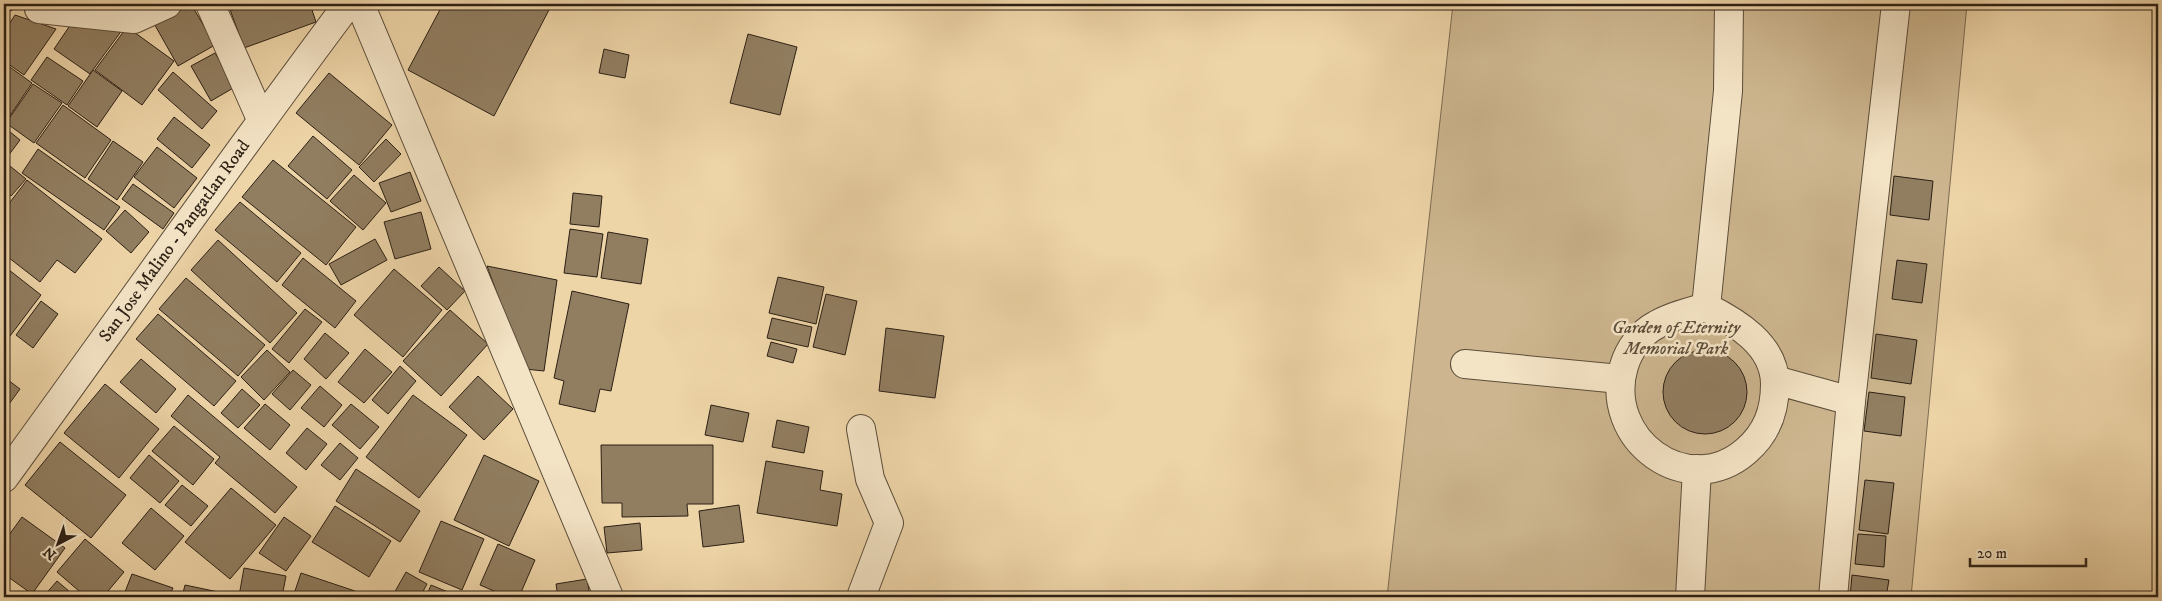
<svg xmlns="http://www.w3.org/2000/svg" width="2162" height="601" font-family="'IM FELL DW Pica',serif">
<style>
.green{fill:#cdb68f;stroke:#7c6b52}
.building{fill:#917e61;stroke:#2c2015}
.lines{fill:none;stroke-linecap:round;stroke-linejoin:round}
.minor-casing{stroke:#5c4d3a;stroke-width:30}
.minor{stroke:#f4e4c6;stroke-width:28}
.labels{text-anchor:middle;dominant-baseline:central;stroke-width:5;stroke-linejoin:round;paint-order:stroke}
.street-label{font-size:18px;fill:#2c2015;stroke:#f4e4c6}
.park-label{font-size:18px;font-style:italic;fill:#5c4d3a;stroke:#f4e4c6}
</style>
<rect width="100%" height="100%" fill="#eed5a8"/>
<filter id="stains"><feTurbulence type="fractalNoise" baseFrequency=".004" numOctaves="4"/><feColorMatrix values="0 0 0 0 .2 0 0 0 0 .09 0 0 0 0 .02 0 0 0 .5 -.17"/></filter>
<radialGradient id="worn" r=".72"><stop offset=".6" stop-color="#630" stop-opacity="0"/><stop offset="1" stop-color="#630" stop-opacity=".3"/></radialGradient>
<!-- green -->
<path class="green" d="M1453,4H1967L1911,597H1387Z"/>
<!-- building -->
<g class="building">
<path d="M6,4H25L10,11Z"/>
<path d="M180,4H191L215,45L178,66L152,20Z"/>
<path d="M228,4H310L316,22L244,48Z"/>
<path d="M443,4H548L551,6L494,116L408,70Z"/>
<path d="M15,15L56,29L24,75L4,61V32Z"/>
<path d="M73,21L125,26L90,74L54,49Z"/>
<path d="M127,27L174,61L142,105L95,70Z"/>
<path d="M748,34L797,47L780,115L730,103Z"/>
<path d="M604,49L629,55L625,78L599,73Z"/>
<path d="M215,53L235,87L211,101L191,66Z"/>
<path d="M47,57L83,81L67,105L31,80Z"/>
<path d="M7,65L32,83L5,123L4,69Z"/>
<path d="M93,70L122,91L97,127L68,106Z"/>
<path d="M173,72L217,111L202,129L158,90Z"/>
<path d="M329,73L392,125L359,165L296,113Z"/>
<path d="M33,84L62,103L34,143L6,123Z"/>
<path d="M63,105L111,140L85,178L36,143Z"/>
<path d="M174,117L210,145L192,168L157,139Z"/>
<path d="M4,127L20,140L5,160L4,159Z"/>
<path d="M313,136L352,170L327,199L288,166Z"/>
<path d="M386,139L401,154L374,182L359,167Z"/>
<path d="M113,141L143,162L117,200L88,179Z"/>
<path d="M157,147L197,178L174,208L134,177Z"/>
<path d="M38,149L120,207L104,230L22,173Z"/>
<path d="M273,160L356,227L326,265L242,197Z"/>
<path d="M5,162L26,179L11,196L4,190Z"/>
<path d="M410,172L421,201L391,212L379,183Z"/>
<path d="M354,175L386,203L363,230L330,201Z"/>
<path d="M1894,176L1933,181L1929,220L1890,215Z"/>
<path d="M27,180L102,239L75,273L57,260L40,282L4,254V210Z"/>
<path d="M133,184L174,213L163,229L122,199Z"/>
<path d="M573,193L602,196L599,227L570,224Z"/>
<path d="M240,202L301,253L277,282L215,230Z"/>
<path d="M125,210L149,232L131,253L106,231Z"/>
<path d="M421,212L431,249L395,259L384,222Z"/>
<path d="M570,229L603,234L597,277L564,273Z"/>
<path d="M608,232L648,239L641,284L601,278Z"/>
<path d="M375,239L387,260L341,285L329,264Z"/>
<path d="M218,240L297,313L270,343L191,270Z"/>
<path d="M303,258L356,301L335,328L282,285Z"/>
<path d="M1897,260L1927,264L1922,303L1892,299Z"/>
<path d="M4,266L41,295L4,344Z"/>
<path d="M487,266L557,280L544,371L525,369Z"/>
<path d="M439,267L465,291L447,310L421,286Z"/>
<path d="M394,269L442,310L403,357L354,315Z"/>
<path d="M778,277L824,287L816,324L769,313Z"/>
<path d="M186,278L265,345L238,376L159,309Z"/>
<path d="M572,291L629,304L611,391L600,389L595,412L559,404L564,381L554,378Z"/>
<path d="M826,294L857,301L845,355L813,347Z"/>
<path d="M41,301L58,314L33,348L16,335Z"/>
<path d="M305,309L322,322L289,363L272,349Z"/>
<path d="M450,310L488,344L441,396L403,361Z"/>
<path d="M158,314L236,381L214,406L136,339Z"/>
<path d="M772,318L812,327L808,347L767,338Z"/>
<path d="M886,328L944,336L935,398L879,391Z"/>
<path d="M325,333L349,353L326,379L304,359Z"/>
<path d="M1876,334L1917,340L1911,384L1871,378Z"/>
<path d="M771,342L797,349L793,363L767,356Z"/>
<path d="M365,349L392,372L364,403L338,382Z"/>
<circle cx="1705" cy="392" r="42"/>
<path d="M267,350L290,372L264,400L241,377Z"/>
<path d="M141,359L176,389L156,413L120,382Z"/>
<path d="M400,366L416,381L388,414L372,400Z"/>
<path d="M293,370L311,385L290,410L272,394Z"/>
<path d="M478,376L513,409L484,440L449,407Z"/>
<path d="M4,377L20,389L4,411Z"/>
<path d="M105,384L159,429L119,478L64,433Z"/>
<path d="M320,386L342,405L324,427L301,408Z"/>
<path d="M242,389L260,405L238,428L221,413Z"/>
<path d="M1869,392L1905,397L1901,436L1864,431Z"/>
<path d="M188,395L297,487L275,513L215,463L220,457L171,416Z"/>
<path d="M413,395L467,435L419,498L366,457Z"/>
<path d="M265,404L290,425L270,450L244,428Z"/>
<path d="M351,404L379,427L360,449L332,425Z"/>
<path d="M711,405L749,413L743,442L705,435Z"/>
<path d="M777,420L809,427L804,453L772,447Z"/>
<path d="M174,426L214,459L193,485L152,451Z"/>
<path d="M307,428L327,444L306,470L286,453Z"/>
<path d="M60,442L126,495L91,538L25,485Z"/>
<path d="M340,443L358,458L340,480L321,465Z"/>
<path d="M601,445H713V504H687L688,516L622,517V503H602Z"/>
<path d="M149,455L179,481L160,503L130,478Z"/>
<path d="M484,455L539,481L509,546L454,520Z"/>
<path d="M766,461L823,471L820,490L842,494L837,526L757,513Z"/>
<path d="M356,469L420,511L400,542L336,501Z"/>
<path d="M1865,480L1894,483L1888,534L1859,530Z"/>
<path d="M182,485L208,506L191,526L165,505Z"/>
<path d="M231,488L276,525L230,579L185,542Z"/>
<path d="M739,505L744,542L703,547L699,511Z"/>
<path d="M335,506L391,541L369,577L312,542Z"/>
<path d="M151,508L184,536L155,570L122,543Z"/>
<path d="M22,517L65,548L32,594L4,574V542Z"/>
<path d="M284,517L311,536L286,571L259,553Z"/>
<path d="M441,521L484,539L462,590L419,572Z"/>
<path d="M640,523L642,550L607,553L604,527Z"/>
<path d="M1858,534L1886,536L1884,567L1855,564Z"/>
<path d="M85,539L124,572L103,597H86L57,572Z"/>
<path d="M498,544L535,560L519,597H508L480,585Z"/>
<path d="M244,568L286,576L282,597L239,596Z"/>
<path d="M406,572L427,584L420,597H398L393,595Z"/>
<path d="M301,573L355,591L353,597H293Z"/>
<path d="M132,574L173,588L169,597H139L125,592Z"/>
<path d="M1852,575L1889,580L1886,597H1850Z"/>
<path d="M587,579L590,597H558L556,584Z"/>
<path d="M57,581L76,597H43Z"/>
<path d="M185,585L228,594L227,597H182Z"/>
<path d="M431,585L460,597H426Z"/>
</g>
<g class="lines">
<defs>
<g id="minor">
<path d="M210,4L261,119"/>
<path d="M360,4L609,597"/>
<path d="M39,9L134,19L167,4"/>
<path d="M1706,307C1736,322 1775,345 1775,384C1775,411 1767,433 1746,451C1687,502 1602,439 1624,366C1629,349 1641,333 1656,325C1671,316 1689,312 1706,307Z"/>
<path d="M1706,307L1728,91L1729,4"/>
<path d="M1465,364L1620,379"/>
<path d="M1775,380L1851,401"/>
<path id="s1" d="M4,478C119,320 231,160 348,4"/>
<path d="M861,597L889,523L870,479L861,429"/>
<path d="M1690,597L1697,469"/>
<path d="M1833,597L1851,401L1896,4"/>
</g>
</defs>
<!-- minor casing -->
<use href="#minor" class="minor-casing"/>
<!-- minor -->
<use href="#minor" class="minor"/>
</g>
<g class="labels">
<!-- street labels -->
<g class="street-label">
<text stroke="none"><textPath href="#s1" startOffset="292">San Jose Malino - Pangatlan Road</textPath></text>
</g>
<!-- park labels -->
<g class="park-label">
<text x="1676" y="328">Garden of Eternity<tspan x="1676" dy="21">Memorial Park</tspan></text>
</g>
</g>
<!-- margin -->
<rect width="2162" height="601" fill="none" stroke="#eed5a8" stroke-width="20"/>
<rect x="5" y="5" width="2152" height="591" fill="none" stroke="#2c2015" stroke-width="2.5"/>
<rect x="10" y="10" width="2142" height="581" fill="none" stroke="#2c2015"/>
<!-- north arrow -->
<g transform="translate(58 544) rotate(221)" stroke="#f4e4c6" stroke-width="4" paint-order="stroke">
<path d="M0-4L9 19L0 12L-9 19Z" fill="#2c2015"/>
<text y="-8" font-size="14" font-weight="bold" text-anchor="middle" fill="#2c2015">N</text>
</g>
<!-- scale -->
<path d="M1970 558v8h116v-8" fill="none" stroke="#2c2015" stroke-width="2.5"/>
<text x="1977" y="558" font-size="15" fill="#2c2015" stroke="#f4e4c6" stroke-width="4" paint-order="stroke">20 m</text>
<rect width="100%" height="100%" filter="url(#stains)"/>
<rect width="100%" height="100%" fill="url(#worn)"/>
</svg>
